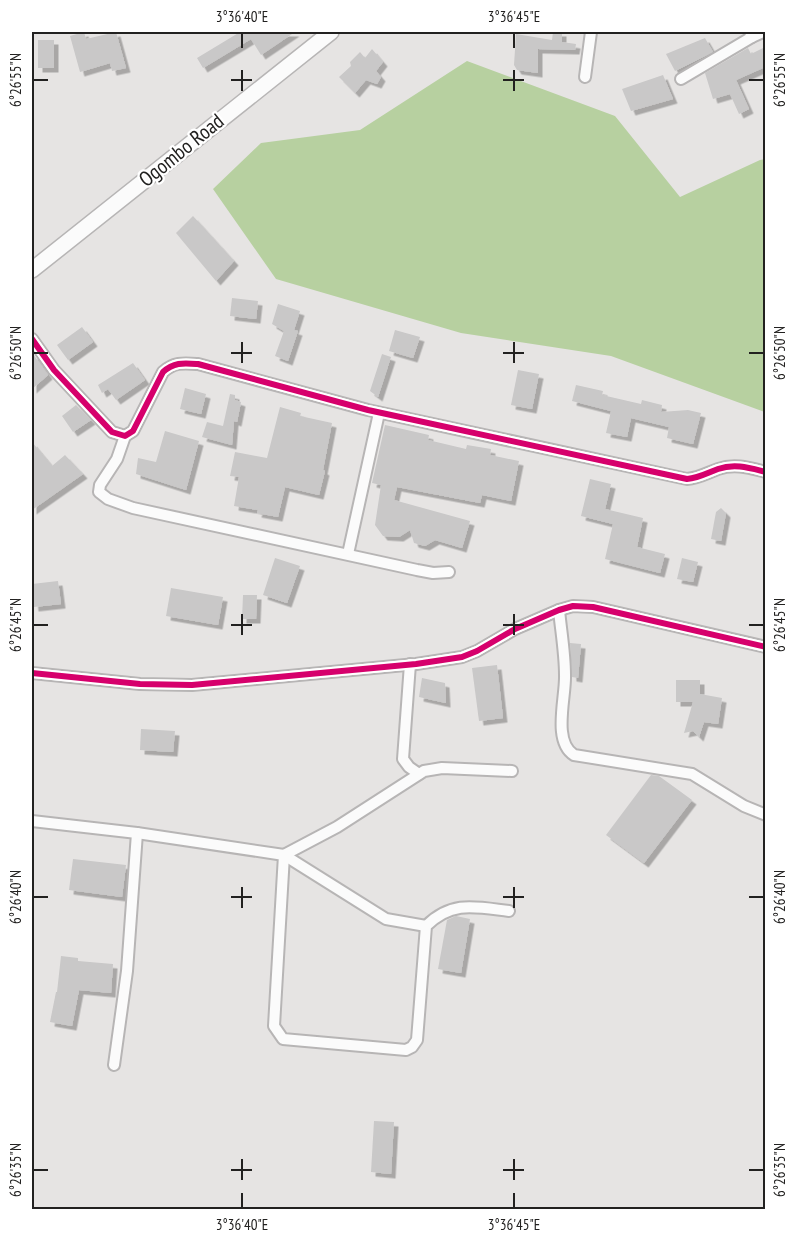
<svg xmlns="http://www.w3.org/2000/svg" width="797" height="1241" font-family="'PT Sans Narrow',sans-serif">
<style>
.forest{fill:#b7d0a0}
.building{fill:#c9c8c8;filter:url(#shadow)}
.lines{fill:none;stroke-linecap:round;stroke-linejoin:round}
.street-casing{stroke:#b7b5b5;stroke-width:14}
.secondary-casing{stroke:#b7b5b5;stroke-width:18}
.street{stroke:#fbfbfb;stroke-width:10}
.secondary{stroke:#fbfbfb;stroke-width:15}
.cycleway-casing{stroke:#fff;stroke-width:10}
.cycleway{stroke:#d6006c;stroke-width:6}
.ticks{fill:none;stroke:#222120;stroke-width:2}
.labels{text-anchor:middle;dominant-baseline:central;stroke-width:4.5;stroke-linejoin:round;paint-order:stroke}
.street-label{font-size:21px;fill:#222120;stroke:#fff}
.neatline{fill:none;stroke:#222120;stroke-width:2}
.ticks-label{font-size:15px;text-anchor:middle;fill:#222120}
</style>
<defs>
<filter id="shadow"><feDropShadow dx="4.5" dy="4.5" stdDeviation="0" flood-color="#0004"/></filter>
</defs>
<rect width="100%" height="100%" fill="#e6e4e3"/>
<!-- forest -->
<path class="forest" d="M467,61L615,116L680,197L760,160L765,159V412L611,356L461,333L276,279L213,189L261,143L360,130Z"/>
<!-- building -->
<g class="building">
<path d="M84,32L86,39L116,32L126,68L112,71L110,63L80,72L70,36Z"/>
<path d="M240,32H295L261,55L251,39L203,68L197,58Z"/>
<path d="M553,32H562V42L576,44L575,50L538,49V73L517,70L514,65L516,34L552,40Z"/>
<path d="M705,38L713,52L675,71L666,54Z"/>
<rect x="38" y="40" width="16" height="28"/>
<path d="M765,47V67L736,80L749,109L739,114L730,94L713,99L705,73L748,48L751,54Z"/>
<path d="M372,49L383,62L376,71L381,77L377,84L366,80L355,93L339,77L351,66L350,62L360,52L365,58Z"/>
<path d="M663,75L673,99L631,111L622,89Z"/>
<path d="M193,216L234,261L216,281L176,233Z"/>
<path d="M232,298L258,301L256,319L230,316Z"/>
<path d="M278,304L300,311L294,330L298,331L288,361L275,356L284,331L272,324Z"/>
<path d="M82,327L93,342L68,360L57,345Z"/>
<path d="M395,330L420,337L413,358L389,351Z"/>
<path d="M33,354L48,375L32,389V356Z"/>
<path d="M382,354L391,357L378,397L370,391Z"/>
<path d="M133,363L145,380L116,400L108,389L102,393L98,385Z"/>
<path d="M518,370L539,374L532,409L511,405Z"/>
<path d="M576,385L603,391L602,395L641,404L642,400L662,405L661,412L688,410L701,413L693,444L667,438L669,427L631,418L627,437L606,433L611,411L572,401Z"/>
<path d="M185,388L206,394L201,414L180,409Z"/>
<path d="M230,394L235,395V400L241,402L237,422L234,421L232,445L202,437L207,422L223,426Z"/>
<path d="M76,405L91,420L73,432L62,416Z"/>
<path d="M280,407L301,413L300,416L332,423L323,470L325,471L319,495L285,487L278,517L257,513L258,510L234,506L239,477L230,476L235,452L267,458Z"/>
<path d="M385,425L429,435L428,440L466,449L467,445L491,449L490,455L519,461L511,501L482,495L480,503L397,487L394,500L470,521L462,548L435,540L425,546L414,543L410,530L399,537L383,536L375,525L381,485L372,483Z"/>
<path d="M165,431L199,441L186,490L136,474L138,458L156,462Z"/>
<path d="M32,442L52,466L65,455L83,474L32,510Z"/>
<path d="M590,479L611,484L605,509L643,518L637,547L665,554L660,573L605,559L613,524L581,516Z"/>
<path d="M721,508L726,513L721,541L711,539L716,512Z"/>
<path d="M275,558L300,566L287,603L263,595Z"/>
<path d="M682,558L698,562L693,582L677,579Z"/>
<path d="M58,581L61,604L34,607L32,584Z"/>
<path d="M171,588L223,597L218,625L166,616Z"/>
<path d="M243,595H257L256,619H242Z"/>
<path d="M570,643L581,644L578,678L572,677Z"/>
<path d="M497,665L503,718L479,721L472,668Z"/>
<path d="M422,678L445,683L446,703L419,697Z"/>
<path d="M676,680H700V694L722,698L718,724L704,722L699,737L693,731L684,733L693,702H676Z"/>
<path d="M141,729L175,731L173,752L140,750Z"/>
<path d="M651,775L659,776L692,800L644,863L606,835Z"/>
<path d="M73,859L126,865L122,897L69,890Z"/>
<path d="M456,916L470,919L461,973L438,969L447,920Z"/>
<path d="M61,956L78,958V961L113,964L111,993L79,990L72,1026L50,1022L56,992H57Z"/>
<path d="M374,1121L394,1122L391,1174L371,1172Z"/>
</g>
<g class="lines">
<defs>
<g id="street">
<path d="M750,32L752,37L763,32"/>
<path d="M585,77L591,32"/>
<path d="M681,79L752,37"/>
<path d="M32,339L54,370L112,432L125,436L133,431L163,372C174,362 183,363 198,364L368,410L687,479C699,478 707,473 718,469C735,463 750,468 766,472"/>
<path d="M125,436L117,459L100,485L99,492L108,499L133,508L417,570L433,573L449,572"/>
<path d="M348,554L379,413"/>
<path d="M559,610C561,631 565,653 565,675C566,697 552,741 574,755L692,774L744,806L766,815"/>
<path d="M410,664L403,759L409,767L419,774"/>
<path d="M32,673L140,684L192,685L416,664L462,657L477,651L515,629L559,610L573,606L593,607L766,647"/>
<path d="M32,821L137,833L284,855L386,919L426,926"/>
<path d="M284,855L274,1026L283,1039L406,1050L412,1047L417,1040L426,926C452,900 476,907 509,911"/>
<path d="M284,855L337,827L424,771L442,768L512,771"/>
<path d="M114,1065L127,971L137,833"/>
</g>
<path id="secondary" d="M32,270L331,32"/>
</defs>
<!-- street casing -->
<use href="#street" class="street-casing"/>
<!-- secondary casing -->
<use href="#secondary" class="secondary-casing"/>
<!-- street -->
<use href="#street" class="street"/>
<!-- secondary -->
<use href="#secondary" class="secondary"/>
<defs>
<g id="cycleway">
<path d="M32,339L54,370L112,432L125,436L133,431L163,372C174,362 183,363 198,364L368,410L687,479C699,478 707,473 718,469C735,463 750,468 766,472"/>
<path d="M32,673L140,684L192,685L416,664L462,657L477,651L515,629L559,610L573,606L593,607L766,647"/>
</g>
</defs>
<!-- cycleway casing -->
<use href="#cycleway" class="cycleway-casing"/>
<!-- cycleway -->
<use href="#cycleway" class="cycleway"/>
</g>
<!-- ticks -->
<path class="ticks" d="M242,33V48M514,33V48M242,70V91M514,70V91M33,80H48M231,80H252M503,80H524M749,80H764M242,342V363M514,342V363M33,353H48M231,353H252M503,353H524M749,353H764M242,614V635M514,614V635M33,625H48M231,625H252M503,625H524M749,625H764M242,887V908M514,887V908M33,897H48M231,897H252M503,897H524M749,897H764M242,1159V1180M514,1159V1180M33,1170H48M231,1170H252M503,1170H524M749,1170H764M242,1193V1208M514,1193V1208"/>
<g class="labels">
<!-- street labels -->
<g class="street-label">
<text transform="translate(181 150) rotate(-39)">Ogombo Road</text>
</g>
</g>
<!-- border -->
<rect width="797" height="1241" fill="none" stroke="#ffffff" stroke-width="66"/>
<rect x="33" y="33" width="731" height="1175" class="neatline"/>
<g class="ticks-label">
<text x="242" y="22">3°36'40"E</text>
<text x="514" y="22">3°36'45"E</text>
<text transform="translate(16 80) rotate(-90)" y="5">6°26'55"N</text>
<text transform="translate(780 80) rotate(-90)" y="5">6°26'55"N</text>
<text transform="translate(16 353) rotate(-90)" y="5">6°26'50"N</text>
<text transform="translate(780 353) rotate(-90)" y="5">6°26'50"N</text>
<text transform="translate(16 625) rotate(-90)" y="5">6°26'45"N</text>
<text transform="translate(780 625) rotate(-90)" y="5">6°26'45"N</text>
<text transform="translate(16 897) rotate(-90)" y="5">6°26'40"N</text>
<text transform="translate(780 897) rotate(-90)" y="5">6°26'40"N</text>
<text transform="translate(16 1170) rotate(-90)" y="5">6°26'35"N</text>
<text transform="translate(780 1170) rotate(-90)" y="5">6°26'35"N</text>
<text x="242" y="1230">3°36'40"E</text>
<text x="514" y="1230">3°36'45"E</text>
</g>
</svg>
